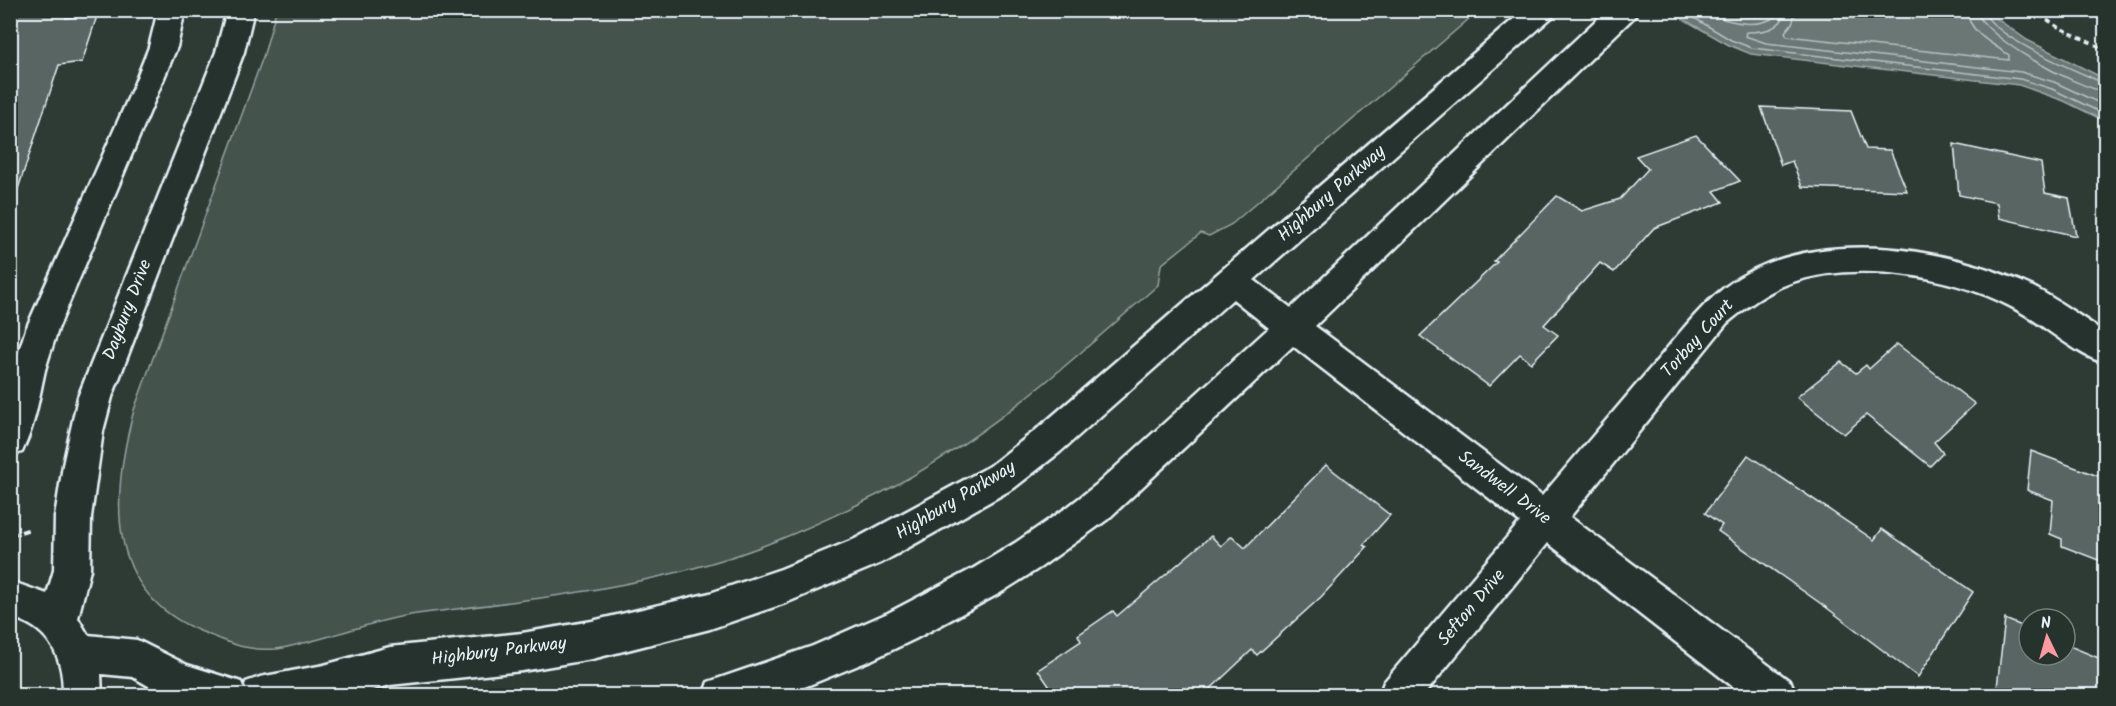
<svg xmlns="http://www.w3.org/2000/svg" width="2116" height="706" font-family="Kalam,sans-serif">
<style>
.green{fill:#45524e;stroke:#96a2a3;stroke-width:1.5}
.water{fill:#6b7775;stroke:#9da8a9;stroke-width:1.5}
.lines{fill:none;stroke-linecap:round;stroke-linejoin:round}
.shore{stroke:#b6c0c4;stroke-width:1.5}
.building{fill:#596563;stroke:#e8f1f8;stroke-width:1.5}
.minor-casing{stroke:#e8f1f8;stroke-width:5}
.path-far1{stroke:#e8f1f8;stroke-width:3;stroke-dasharray:5 4;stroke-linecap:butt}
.path{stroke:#e8f1f8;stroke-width:4;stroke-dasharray:7 4.5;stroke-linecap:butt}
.minor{fill:#26332d;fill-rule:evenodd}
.labels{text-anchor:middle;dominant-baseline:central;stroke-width:4.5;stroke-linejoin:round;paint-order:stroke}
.street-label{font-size:18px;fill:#e8f1f8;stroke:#26332d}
</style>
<rect width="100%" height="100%" fill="#2e3b35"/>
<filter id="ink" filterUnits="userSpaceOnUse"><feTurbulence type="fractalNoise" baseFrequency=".0167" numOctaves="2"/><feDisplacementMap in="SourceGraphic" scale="12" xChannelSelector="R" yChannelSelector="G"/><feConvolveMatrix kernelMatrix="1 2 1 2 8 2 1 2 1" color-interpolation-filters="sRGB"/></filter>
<g filter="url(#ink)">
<!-- green -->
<path class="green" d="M276,11V10L1478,11L1232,224L1209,236L1201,233L1161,265L1158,285C1071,362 984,441 879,494C829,519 768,547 715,562C618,591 517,601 417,614C379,619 345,633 308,642C298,644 287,648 276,649C243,651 230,643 200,631C104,591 111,495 134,410L264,54Z"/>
<!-- water -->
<path class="water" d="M1776,11H1986L2027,40L2105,79V121L2064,101L2019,85L1751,54L1729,45L1669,11C1683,10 1698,10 1712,10C1736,12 1753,25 1776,11Z"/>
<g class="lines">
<!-- shore -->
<g class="shore">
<path d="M1681,10L1731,40L1752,48L2020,79L2052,89L2106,115"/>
<path d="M1718,10L1723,19C1742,24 1760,27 1777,16L1778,10"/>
<path d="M1786,10C1782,30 1763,32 1746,32L1745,36L1766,43L2021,72L2054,82L2106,106"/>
<path d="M1795,10L1793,22L1785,32L1787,36L2009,60V55C1991,43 1970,33 1966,10"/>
<path d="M1975,10C1989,41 2072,85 2106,92"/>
<path d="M1983,10C1994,39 2077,71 2106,84"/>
</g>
</g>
<!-- building -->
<g class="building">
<path d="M10,10H69L66,18L98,13L82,62L59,65L17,192L10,191Z"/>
<path d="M1761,107L1851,111L1866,149L1890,150L1907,191L1802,187L1792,161L1781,165Z"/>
<path d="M1696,135L1740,181L1714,191L1723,202L1654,228L1614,272L1600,263L1544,325L1558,335L1531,363L1520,354L1489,386L1420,336L1497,262L1494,261L1557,196L1582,211L1620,199L1648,169L1636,156Z"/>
<path d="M1954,144L2041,163L2045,193L2069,198L2076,236L1999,218L1997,203L1959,195Z"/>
<path d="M1897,344L1975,404L1934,442L1943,453L1930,466L1866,415L1844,434L1797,397L1841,362L1856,373L1866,365L1869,369Z"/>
<path d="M2031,451L2106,479V563L2062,546V539L2050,534L2053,500L2027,490Z"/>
<path d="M1748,455L1874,540L1882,529L1973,592L1918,677L1827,608L1718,531L1722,525L1705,513Z"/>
<path d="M1326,465L1390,515L1363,545L1367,547L1321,597L1257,655L1252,650L1203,696H1056L1038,670L1081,641L1078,635L1113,611L1117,616L1211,536L1221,546L1232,536L1245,548Z"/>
<path d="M2005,619L2029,629V655H2065V644L2106,661V696H1996Z"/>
</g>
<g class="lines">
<defs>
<g id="minor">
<path d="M158,10H185L177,47L58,329C54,342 49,356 45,370C38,401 36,422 22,452L10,456V379L26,329L134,85L149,47Z"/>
<path d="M227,10H254L244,52L112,397L103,431L91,517L90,570L78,618L88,635L137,640L187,665L241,682L244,689L246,682L260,677L324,665L390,647L522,633L592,621L710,593L781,569L855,539L990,466L1036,430L1524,10H1555L1552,17L1254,280L1291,308L1607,10H1637L1634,17L1315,326L1542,496C1579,452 1617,408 1654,364C1676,338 1697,309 1724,288C1808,224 1944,245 2033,287C2058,300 2082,318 2106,333V362C2088,363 2041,324 2024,314C1963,277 1861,259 1793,282C1767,291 1748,306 1727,323L1570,517L1791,682L1796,696H1745L1548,543L1423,696H1379L1384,682L1520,522L1293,346L1108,519L1041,567L1000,593L915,639L871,660L782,696H703L708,682L813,646L888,613L974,568L1015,543L1069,506L1096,485L1269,328L1233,299L1060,452L1014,488L881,563L783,604L710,629L592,659L522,671L390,685L352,696H166L133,677L101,674L102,696H63C64,658 50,627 10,617V581L47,594L54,570L55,517L63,465L78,397L216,52Z"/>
</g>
</defs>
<!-- minor casing -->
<use href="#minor" class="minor-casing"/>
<!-- path-far1 -->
<path class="path-far1" d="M2032,10L2058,27L2106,50"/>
<!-- path -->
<path class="path" d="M10,535L31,529"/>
<!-- minor -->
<use href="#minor" class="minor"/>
</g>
</g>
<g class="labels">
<!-- street labels -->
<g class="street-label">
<text transform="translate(1332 194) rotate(-41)">Highbury Parkway</text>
<text transform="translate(128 310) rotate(-69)">Daybury Drive</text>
<text transform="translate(1698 339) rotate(-48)">Torbay Court</text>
<text transform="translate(1504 488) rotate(37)">Sandwell Drive</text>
<text transform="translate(956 501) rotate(-31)">Highbury Parkway</text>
<text transform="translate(1472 608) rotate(-50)">Sefton Drive</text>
<text transform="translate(499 652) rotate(-7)">Highbury Parkway</text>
</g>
</g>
<!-- margin -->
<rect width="2116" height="706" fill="none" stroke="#26332d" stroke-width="36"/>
<rect x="18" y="18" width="2080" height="670" fill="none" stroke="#e8f1f8" stroke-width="2" filter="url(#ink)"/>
<!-- north arrow -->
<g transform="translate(2047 637) rotate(355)"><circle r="28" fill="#26332d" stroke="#747f7e" stroke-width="1.5"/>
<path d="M0-4.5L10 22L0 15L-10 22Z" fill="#ff9aa2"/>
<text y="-9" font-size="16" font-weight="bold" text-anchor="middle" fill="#e8f1f8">N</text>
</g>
</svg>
